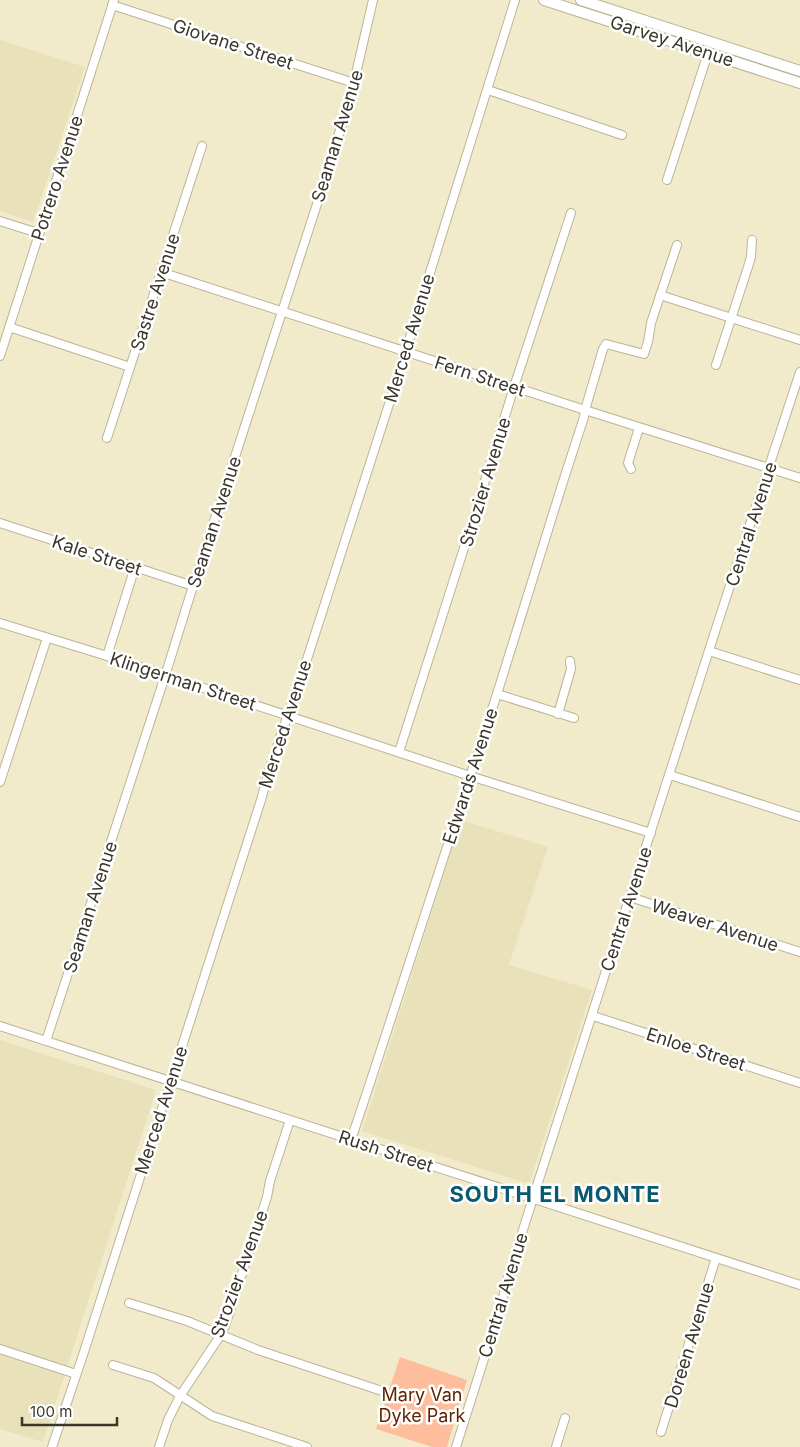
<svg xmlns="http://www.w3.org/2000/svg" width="800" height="1447" font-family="Inter,sans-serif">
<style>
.built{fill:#e8e1b9}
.green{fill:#febe9e}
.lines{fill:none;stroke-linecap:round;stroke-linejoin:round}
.minor-casing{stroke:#bbb496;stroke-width:10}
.major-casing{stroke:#bbb496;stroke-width:12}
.minor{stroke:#fff;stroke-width:8}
.major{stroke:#fff;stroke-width:10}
.labels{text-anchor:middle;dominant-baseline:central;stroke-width:5;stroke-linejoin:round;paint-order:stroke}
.street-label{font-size:18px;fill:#39372a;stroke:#fff}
.park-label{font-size:18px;fill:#5f2400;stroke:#fff}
.district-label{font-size:22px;font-weight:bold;letter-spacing:1px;fill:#075a72;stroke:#fff}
</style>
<rect width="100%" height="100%" fill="#f2ebcb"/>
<!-- built -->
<g class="built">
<path d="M0,40L85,67L33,222L0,211Z"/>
<path d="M461,820L548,847L509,965L592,990L530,1181L527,1183L362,1131Z"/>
<path d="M0,1040L156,1090L43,1442L0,1429Z"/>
</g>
<!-- green -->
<path class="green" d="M400,1357L467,1380L447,1447H432L376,1429Z"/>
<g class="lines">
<defs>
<g id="minor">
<path d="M112,5L354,83"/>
<path d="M488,90L622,135"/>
<path d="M667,180L708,53"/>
<path d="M0,221L38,233"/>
<path d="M161,272L585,410L800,478"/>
<path d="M660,295L800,340"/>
<path d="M9,327L130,367"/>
<path d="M0,356L114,0"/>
<path d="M716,365L748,267L751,257L752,240"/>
<path d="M107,438L202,146"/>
<path d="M631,469L628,463L639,428"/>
<path d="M0,523L193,586"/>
<path d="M0,623L107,656L470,776L651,833"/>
<path d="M709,651L800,680"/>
<path d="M107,656L135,567"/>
<path d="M497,694L574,718"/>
<path d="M558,714L571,669L570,661"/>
<path d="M399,752L471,526L514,387L571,213"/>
<path d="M670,775L800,817"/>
<path d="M0,782L47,638"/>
<path d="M630,897L800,952"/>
<path d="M593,1016L800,1083"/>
<path d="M0,1026L800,1285"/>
<path d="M46,1041L165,676L193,586L318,201L351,95L373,0"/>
<path d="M351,1140L371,1080L497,694L562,485L584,417L585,410L603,349L606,344L644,354L648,342L651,323L677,245"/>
<path d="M129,1303L187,1321L258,1350L382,1391"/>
<path d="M0,1349L76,1374"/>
<path d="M113,1365L154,1378L212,1416L307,1447"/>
<path d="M661,1432L716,1258"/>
<path d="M52,1447L83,1355L261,800L271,764L309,653L390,401L515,0"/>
<path d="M159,1447L168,1420L180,1396L220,1336L225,1326L267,1197L270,1181L290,1120"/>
<path d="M456,1447L502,1302L506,1284L533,1198L722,610L800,372"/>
<path d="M556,1447L565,1418"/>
</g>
<g id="major">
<path d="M544,0L800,83"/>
<path d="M581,0L800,71"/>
</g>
</defs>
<!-- minor casing -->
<use href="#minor" class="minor-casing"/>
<!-- major casing -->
<use href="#major" class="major-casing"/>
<!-- minor -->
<use href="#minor" class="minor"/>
<!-- major -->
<use href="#major" class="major"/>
</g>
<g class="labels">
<!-- street labels -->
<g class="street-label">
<text transform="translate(672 41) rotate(18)">Garvey Avenue</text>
<text transform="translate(233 44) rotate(18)">Giovane Street</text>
<text transform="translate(337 136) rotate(-73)">Seaman Avenue</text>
<text transform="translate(57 178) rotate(-72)">Potrero Avenue</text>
<text transform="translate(155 292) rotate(-72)">Sastre Avenue</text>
<text transform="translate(409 338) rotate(-73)">Merced Avenue</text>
<text transform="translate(480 376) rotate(18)">Fern Street</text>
<text transform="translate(485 482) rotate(-73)">Strozier Avenue</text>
<text transform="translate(214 522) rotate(-72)">Seaman Avenue</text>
<text transform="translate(751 524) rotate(-72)">Central Avenue</text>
<text transform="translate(97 555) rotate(18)">Kale Street</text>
<text transform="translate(183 681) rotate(18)">Klingerman Street</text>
<text transform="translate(285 724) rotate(-72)">Merced Avenue</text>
<text transform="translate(470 776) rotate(-72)">Edwards Avenue</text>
<text transform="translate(90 907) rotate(-72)">Seaman Avenue</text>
<text transform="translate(626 909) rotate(-72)">Central Avenue</text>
<text transform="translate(715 925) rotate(18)">Weaver Avenue</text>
<text transform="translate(696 1049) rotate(18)">Enloe Street</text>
<text transform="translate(161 1110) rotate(-72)">Merced Avenue</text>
<text transform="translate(386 1151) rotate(18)">Rush Street</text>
<text transform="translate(239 1274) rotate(-70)">Strozier Avenue</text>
<text transform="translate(503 1295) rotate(-73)">Central Avenue</text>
<text transform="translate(689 1345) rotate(-73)">Doreen Avenue</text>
</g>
<!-- park labels -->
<g class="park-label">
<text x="422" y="1394">Mary Van<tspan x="422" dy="21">Dyke Park</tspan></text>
</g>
<!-- district labels -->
<g class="district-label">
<text x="555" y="1194">SOUTH EL MONTE</text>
</g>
</g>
<!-- scale -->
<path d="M22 1417v8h95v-8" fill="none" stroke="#39372a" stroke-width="2.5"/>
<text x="30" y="1417" font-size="15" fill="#39372a" stroke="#ffffff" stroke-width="4" paint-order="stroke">100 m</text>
</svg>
